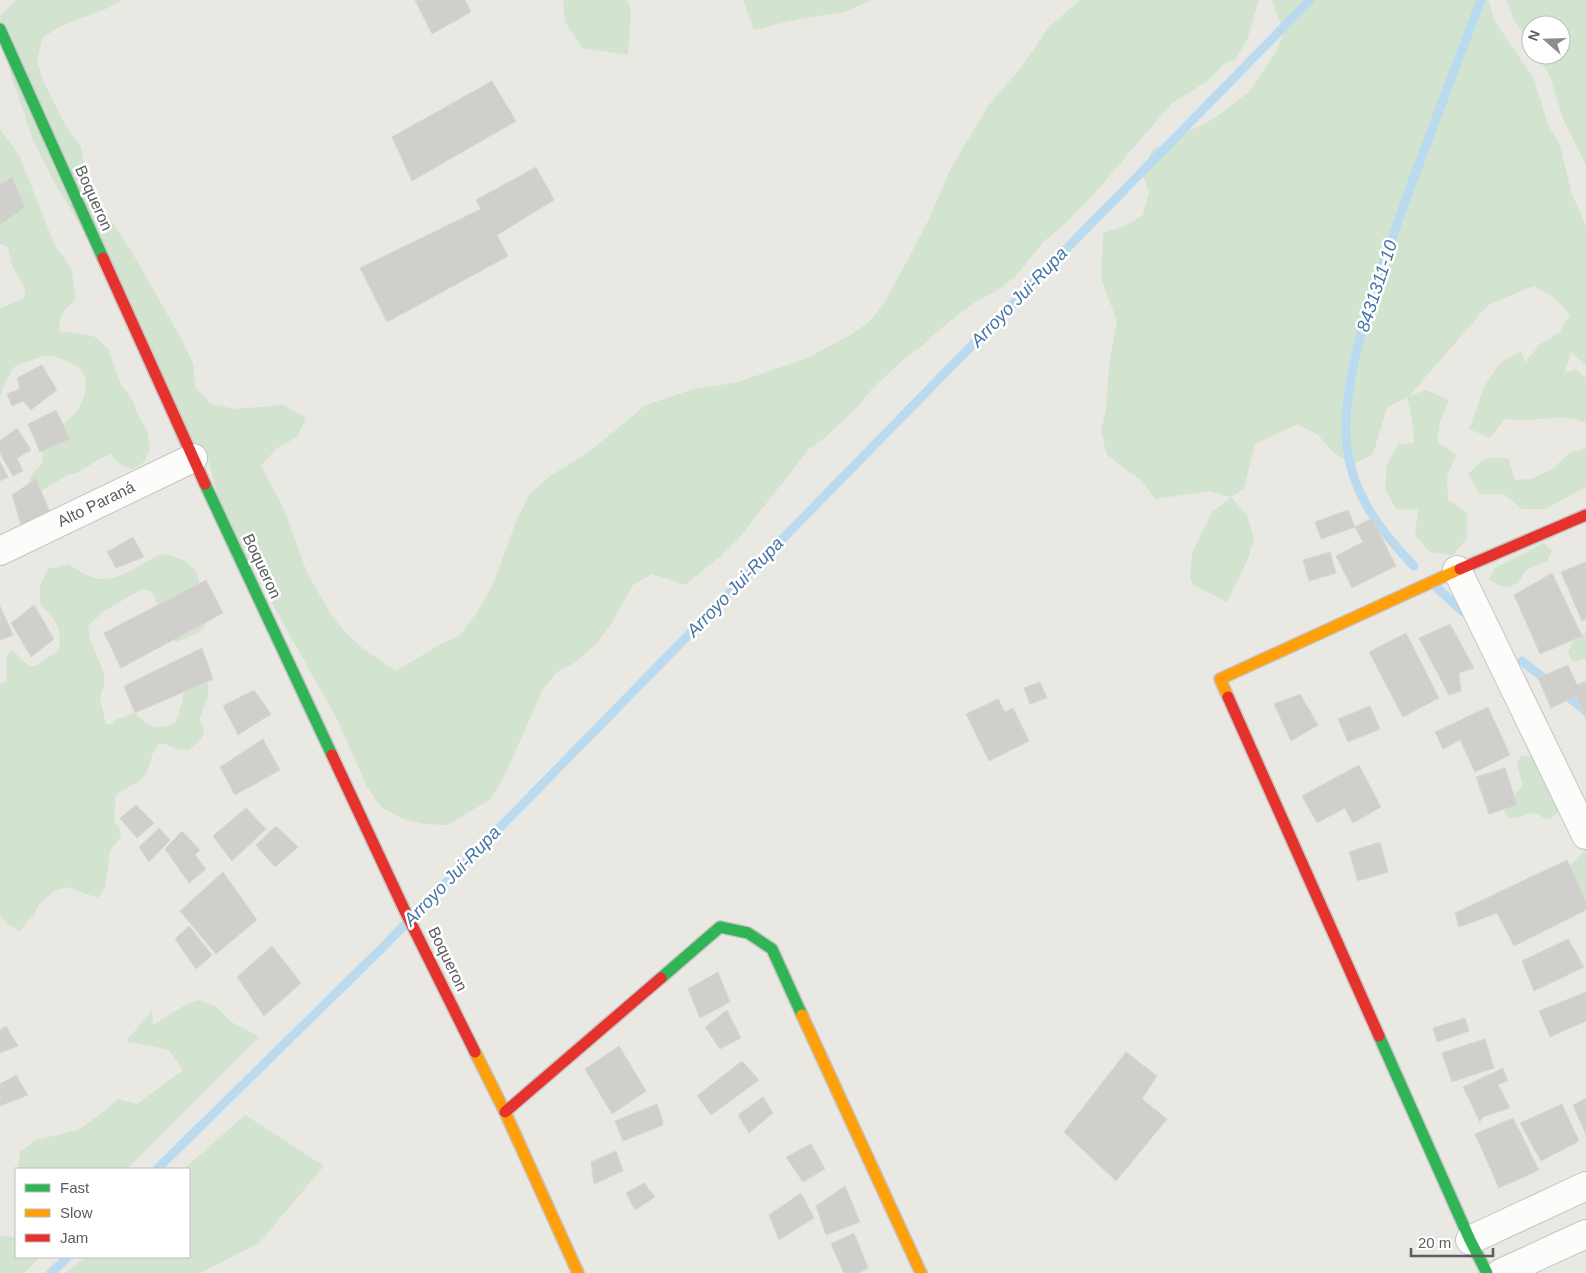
<svg xmlns="http://www.w3.org/2000/svg" width="1586" height="1273" font-family="Helvetica,sans-serif">
<style>
.green{fill:#d2e4cf}
.lines{fill:none;stroke-linecap:round;stroke-linejoin:round}
.stream{stroke:#badaf0;stroke-width:9}
.building{fill:#d0cfcc;stroke:#d8d6d2}
.street-casing{stroke:#c5c4c4;stroke-width:30}
.fast-casing{stroke:#c5c5c5;stroke-width:14}
.slow-casing{stroke:#c5c5c5;stroke-width:14}
.jam-casing{stroke:#c5c5c5;stroke-width:14}
.street{stroke:#fcfcfb;stroke-width:28}
.fast{stroke:#30b455;stroke-width:11}
.slow{stroke:#ff9f0a;stroke-width:11}
.jam{stroke:#e5322d;stroke-width:11}
.labels{text-anchor:middle;dominant-baseline:central;stroke-width:5;stroke-linejoin:round;paint-order:stroke}
.street-label{font-size:16px;fill:#5a5d60;stroke:#fff}
.water-label{font-size:18px;font-style:italic;fill:#4676a6;stroke:#fff}
</style>
<rect width="100%" height="100%" fill="#e9e8e3"/>
<!-- green -->
<g class="green">
<path d="M16,0H122L108,8L61,26L42,38L37,61L44,83L66,126L81,147L87,180L98,200L136,259L183,342L193,364L196,388L211,404L235,409L284,405L306,418L297,437L277,448L261,466L283,507L308,575L332,616L348,635L366,651L396,671L439,645L460,635L478,611L494,582L516,521L530,494L547,478L589,452L646,405L691,390L738,382L805,359L847,337L868,323L883,305L905,265L930,217L950,170L988,106L1020,69L1049,27L1080,0H1259L1247,40L1235,60L1224,63L1209,80L1171,104L1094,194L1063,226L1043,242L1015,277L996,291L975,302L939,330L922,346L905,358L873,388L859,405L827,436L809,449L739,538L721,556L685,585L652,574L633,585L610,626L596,644L576,662L557,672L543,689L503,779L489,800L448,825L425,824L403,819L381,807L367,787L337,719L265,591L219,500L207,455L190,440L79,223L54,182L33,140L10,72L0,16Z"/>
<path d="M563,0H627L631,11L628,55L582,48L565,22Z"/>
<path d="M743,0H871L844,12L798,19L754,30Z"/>
<path d="M1272,0H1489L1494,20L1534,79L1548,125L1560,145L1571,192L1586,226V366L1571,352L1564,373L1576,369L1586,378V423C1565,415 1551,419 1530,420C1521,421 1513,419 1505,419L1490,438L1469,429L1485,385L1499,364L1521,351L1525,363L1540,344L1559,333L1570,315L1555,298L1534,286L1489,304L1409,396L1426,390L1449,400L1440,421L1437,442L1456,455L1447,476L1448,500L1467,513V538L1453,555L1430,552L1415,535L1418,510L1396,509L1385,488L1387,465L1398,444L1414,443L1412,419L1407,397L1387,408L1373,454L1352,465L1333,452L1318,435L1298,424L1255,444L1244,489L1231,497L1247,515L1254,538L1248,559L1227,602L1193,585L1190,578L1192,553L1212,512L1231,497L1209,491L1155,499L1142,481L1107,455L1101,432L1106,410L1109,365L1117,321L1101,279L1103,233L1125,226L1143,215L1149,193L1142,172L1153,149L1213,119L1250,91L1276,52L1284,33Z"/>
<path d="M1507,0H1586V165L1563,119L1550,76L1537,55H1561V25H1531V46L1513,18Z"/>
<path d="M0,129L20,157L55,246L71,268L76,298C66,310 57,314 60,331L93,336L98,339L108,349L121,385L133,401L137,414L147,430L150,450L144,462L133,469C122,467 117,463 111,454L99,459L79,472L68,475L44,489L37,491L31,490L28,484C29,480 31,475 34,472C41,465 45,462 42,451C46,444 51,434 57,429C66,421 76,415 81,404C90,383 88,369 66,361C60,359 53,355 47,356C36,357 24,363 14,367L5,383L0,397V309L23,298C31,288 16,277 13,267C10,261 10,254 8,247L0,244Z"/>
<path d="M1586,448V487L1545,509H1522L1504,494H1480L1468,474L1485,458H1508L1515,480L1531,479L1552,469L1570,453Z"/>
<path d="M1544,543L1552,551L1547,561L1526,570C1517,588 1506,592 1489,579L1495,568Z"/>
<path d="M161,554H165L186,561L197,573L207,622C202,634 187,637 176,642C170,637 165,631 162,623C156,610 159,586 140,590L103,612L90,624L88,627L91,643L102,668L105,680L100,699L106,724H113L117,719L135,713C144,722 150,729 163,727C167,726 171,726 174,723C180,717 183,693 186,684L204,679L208,683V696L199,720C211,732 199,741 189,750L176,749L165,744H159C150,752 152,765 145,775C139,783 124,788 116,795L114,821L120,829L121,836L110,851L105,888L98,898L67,887L54,891L39,904L34,915L25,924L20,931L9,925L0,915V685L7,681L6,657L11,649L29,666H36L59,650C62,627 56,621 40,604V586L48,569L68,564C78,570 91,580 104,579C121,579 145,562 161,554Z"/>
<path d="M1586,632V659L1573,662L1568,652L1572,642Z"/>
<path d="M1522,755L1534,757L1544,771L1543,782C1546,787 1550,789 1554,793C1563,803 1560,818 1546,820L1536,813C1526,813 1518,820 1508,818C1503,809 1505,806 1508,797C1532,787 1518,780 1517,762Z"/>
<path d="M1586,849V896L1585,897L1574,891L1568,867Z"/>
<path d="M198,1000L215,1006L230,1021L259,1037L127,1169H18L20,1152L36,1140L78,1130L99,1115L118,1099L137,1104L183,1070L169,1050L126,1041L152,1011L153,1025L180,1008Z"/>
<path d="M245,1115L324,1166L259,1243L200,1273H66L85,1257H189V1169H184Z"/>
<path d="M0,1236L16,1237V1257H40L24,1273H0Z"/>
</g>
<g class="lines">
<!-- stream -->
<g class="stream">
<path d="M1414,566C1381,532 1352,494 1347,446C1345,430 1346,413 1348,397C1356,339 1375,284 1395,230C1422,153 1452,77 1481,0"/>
<path d="M1434,585L1462,611"/>
<path d="M1522,661L1550,683"/>
<path d="M1561,691L1586,711"/>
<path d="M157,1169L382,948L1310,0"/>
<path d="M51,1273L68,1257"/>
</g>
</g>
<!-- building -->
<g class="building">
<path d="M415,0H465L471,12L432,34Z"/>
<path d="M492,81L516,121L412,181L392,137Z"/>
<path d="M536,167L554,200L497,235L508,256L387,322L360,268L481,209L476,200Z"/>
<path d="M12,177L25,207L0,225V184Z"/>
<path d="M42,365L57,390L31,410L23,401L12,406L7,394L20,389L17,378Z"/>
<path d="M56,410L70,439L40,452L28,424Z"/>
<path d="M17,428L31,450L17,458L23,471L13,476L0,453V441Z"/>
<path d="M0,462L8,477L0,481Z"/>
<path d="M36,479L50,512L21,525L12,495Z"/>
<path d="M1348,510L1355,527L1321,539L1315,522Z"/>
<path d="M1372,518L1396,566L1352,588L1336,556L1363,542L1355,527Z"/>
<path d="M133,537L144,557L116,568L107,552Z"/>
<path d="M1330,552L1336,573L1309,581L1303,560Z"/>
<path d="M1586,562V619L1582,621L1561,572Z"/>
<path d="M1552,573L1582,636L1540,654L1514,595Z"/>
<path d="M206,580L223,613L121,668L104,633Z"/>
<path d="M34,605L54,639L31,657L11,623Z"/>
<path d="M0,606L13,635L0,640Z"/>
<path d="M1450,624L1474,668L1459,673L1461,691L1449,695L1419,638Z"/>
<path d="M1406,633L1439,698L1403,717L1369,652Z"/>
<path d="M202,648L213,679L135,713L124,686Z"/>
<path d="M1568,665L1577,685L1586,681V719L1576,696L1551,708L1538,678Z"/>
<path d="M1040,682L1047,698L1030,704L1024,688Z"/>
<path d="M254,690L271,714L238,735L223,706Z"/>
<path d="M1300,694L1318,725L1291,741L1274,704Z"/>
<path d="M998,699L1005,712L1013,708L1029,741L989,761L966,714Z"/>
<path d="M1370,706L1380,729L1348,742L1338,719Z"/>
<path d="M1488,707L1510,755L1475,772L1460,740L1443,749L1435,732Z"/>
<path d="M263,739L280,770L235,795L220,767Z"/>
<path d="M1359,765L1381,807L1353,823L1345,808L1317,823L1302,796Z"/>
<path d="M1505,768L1517,805L1489,814L1476,777Z"/>
<path d="M136,805L154,823L137,838L120,818Z"/>
<path d="M246,808L266,829L232,861L213,836Z"/>
<path d="M276,826L298,847L275,867L256,845Z"/>
<path d="M159,828L170,840L149,862L139,847Z"/>
<path d="M182,831L200,850L195,855L206,869L189,883L165,849Z"/>
<path d="M1380,842L1388,872L1358,881L1349,852Z"/>
<path d="M1567,860L1586,901V910L1514,946L1497,913L1459,927L1455,913Z"/>
<path d="M223,872L257,920L216,954L180,911Z"/>
<path d="M189,926L212,955L196,969L175,939Z"/>
<path d="M1568,939L1584,967L1534,991L1522,961Z"/>
<path d="M272,946L301,983L264,1016L237,977Z"/>
<path d="M718,972L730,1002L700,1018L688,989Z"/>
<path d="M1586,992V1021L1550,1037L1539,1011Z"/>
<path d="M727,1010L741,1038L720,1049L705,1027Z"/>
<path d="M1465,1018L1469,1031L1437,1042L1433,1028Z"/>
<path d="M6,1026L18,1046L0,1053V1030Z"/>
<path d="M1485,1039L1494,1068L1452,1082L1442,1053Z"/>
<path d="M619,1046L646,1091L612,1114L585,1069Z"/>
<path d="M1126,1052L1157,1076L1142,1099L1167,1119L1116,1181L1064,1132Z"/>
<path d="M742,1061L759,1080L711,1115L697,1096Z"/>
<path d="M1503,1068L1508,1081L1498,1084L1510,1108L1482,1117L1480,1122L1463,1087Z"/>
<path d="M16,1075L28,1095L0,1106V1084Z"/>
<path d="M763,1097L773,1113L749,1133L738,1115Z"/>
<path d="M1586,1098V1135L1573,1105Z"/>
<path d="M657,1104L662,1118L663,1125L623,1141L615,1121Z"/>
<path d="M1562,1104L1579,1141L1541,1161L1520,1123Z"/>
<path d="M1513,1118L1539,1170L1499,1188L1475,1134Z"/>
<path d="M811,1144L825,1169L803,1182L786,1157Z"/>
<path d="M616,1151L623,1171L594,1184L591,1162Z"/>
<path d="M644,1183L655,1197L635,1210L626,1193Z"/>
<path d="M845,1186L860,1222L826,1235L816,1206Z"/>
<path d="M801,1193L814,1218L779,1240L769,1215Z"/>
<path d="M854,1233L868,1268L859,1273H844L831,1244Z"/>
</g>
<g class="lines">
<defs>
<g id="street">
<path d="M0,551L193,458"/>
<path d="M1457,570L1586,835"/>
<path d="M1470,1240L1586,1186"/>
<path d="M1501,1273L1586,1234"/>
</g>
<g id="fast">
<path d="M0,29L103,258"/>
<path d="M205,484L332,755"/>
<path d="M661,978L720,927L748,933L772,949L802,1015"/>
<path d="M1379,1036L1470,1240L1487,1273"/>
</g>
<g id="slow">
<path d="M1228,697L1220,679L1460,569"/>
<path d="M802,1015L921,1273"/>
<path d="M475,1052L505,1112L578,1273"/>
</g>
<g id="jam">
<path d="M103,258L205,484"/>
<path d="M1460,569L1586,515"/>
<path d="M1228,697L1379,1036"/>
<path d="M332,755L404,909L475,1052"/>
<path d="M505,1112L661,978"/>
</g>
</defs>
<!-- street casing -->
<use href="#street" class="street-casing"/>
<!-- fast casing -->
<use href="#fast" class="fast-casing"/>
<!-- slow casing -->
<use href="#slow" class="slow-casing"/>
<!-- jam casing -->
<use href="#jam" class="jam-casing"/>
<!-- street -->
<use href="#street" class="street"/>
<!-- fast -->
<use href="#fast" class="fast"/>
<!-- slow -->
<use href="#slow" class="slow"/>
<!-- jam -->
<use href="#jam" class="jam"/>
</g>
<g class="labels">
<!-- street labels -->
<g class="street-label">
<text transform="translate(94 198) rotate(66)">Boqueron</text>
<text transform="translate(96 504) rotate(-26)">Alto Paraná</text>
<text transform="translate(262 566) rotate(65)">Boqueron</text>
<text transform="translate(448 959) rotate(64)">Boqueron</text>
</g>
<!-- water labels -->
<g class="water-label">
<text transform="translate(1377 286) rotate(-72)">8431311-10</text>
<text transform="translate(1019 297) rotate(-46)">Arroyo Jui-Rupa</text>
<text transform="translate(735 587) rotate(-46)">Arroyo Jui-Rupa</text>
<text transform="translate(452 876) rotate(-46)">Arroyo Jui-Rupa</text>
</g>
</g>
<!-- legend -->
<rect x="15" y="1168" width="175" height="90" fill="#ffffff" stroke="#bdbebf"/>
<rect x="25" y="1184" width="25" height="8" fill="#30b455" stroke="#bdbebf"/>
<text x="60" y="1193" font-size="15" fill="#5a5d60">Fast</text>
<rect x="25" y="1209" width="25" height="8" fill="#ff9f0a" stroke="#bdbebf"/>
<text x="60" y="1218" font-size="15" fill="#5a5d60">Slow</text>
<rect x="25" y="1234" width="25" height="8" fill="#e5322d" stroke="#bdbebf"/>
<text x="60" y="1243" font-size="15" fill="#5a5d60">Jam</text>
<!-- north arrow -->
<g transform="translate(1546 40) rotate(290)"><circle r="24" fill="#ffffff" stroke="#bdbebf"/>
<path d="M0-4L9 19L0 12L-9 19Z" fill="#8c8e8e"/>
<text y="-8" font-size="14" font-weight="bold" text-anchor="middle" fill="#5a5d60">N</text>
</g>
<!-- scale -->
<path d="M1411 1248v8h82v-8" fill="none" stroke="#5a5d60" stroke-width="2.5"/>
<text x="1418" y="1248" font-size="15" fill="#5a5d60" stroke="#ffffff" stroke-width="4" paint-order="stroke">20 m</text>
</svg>
